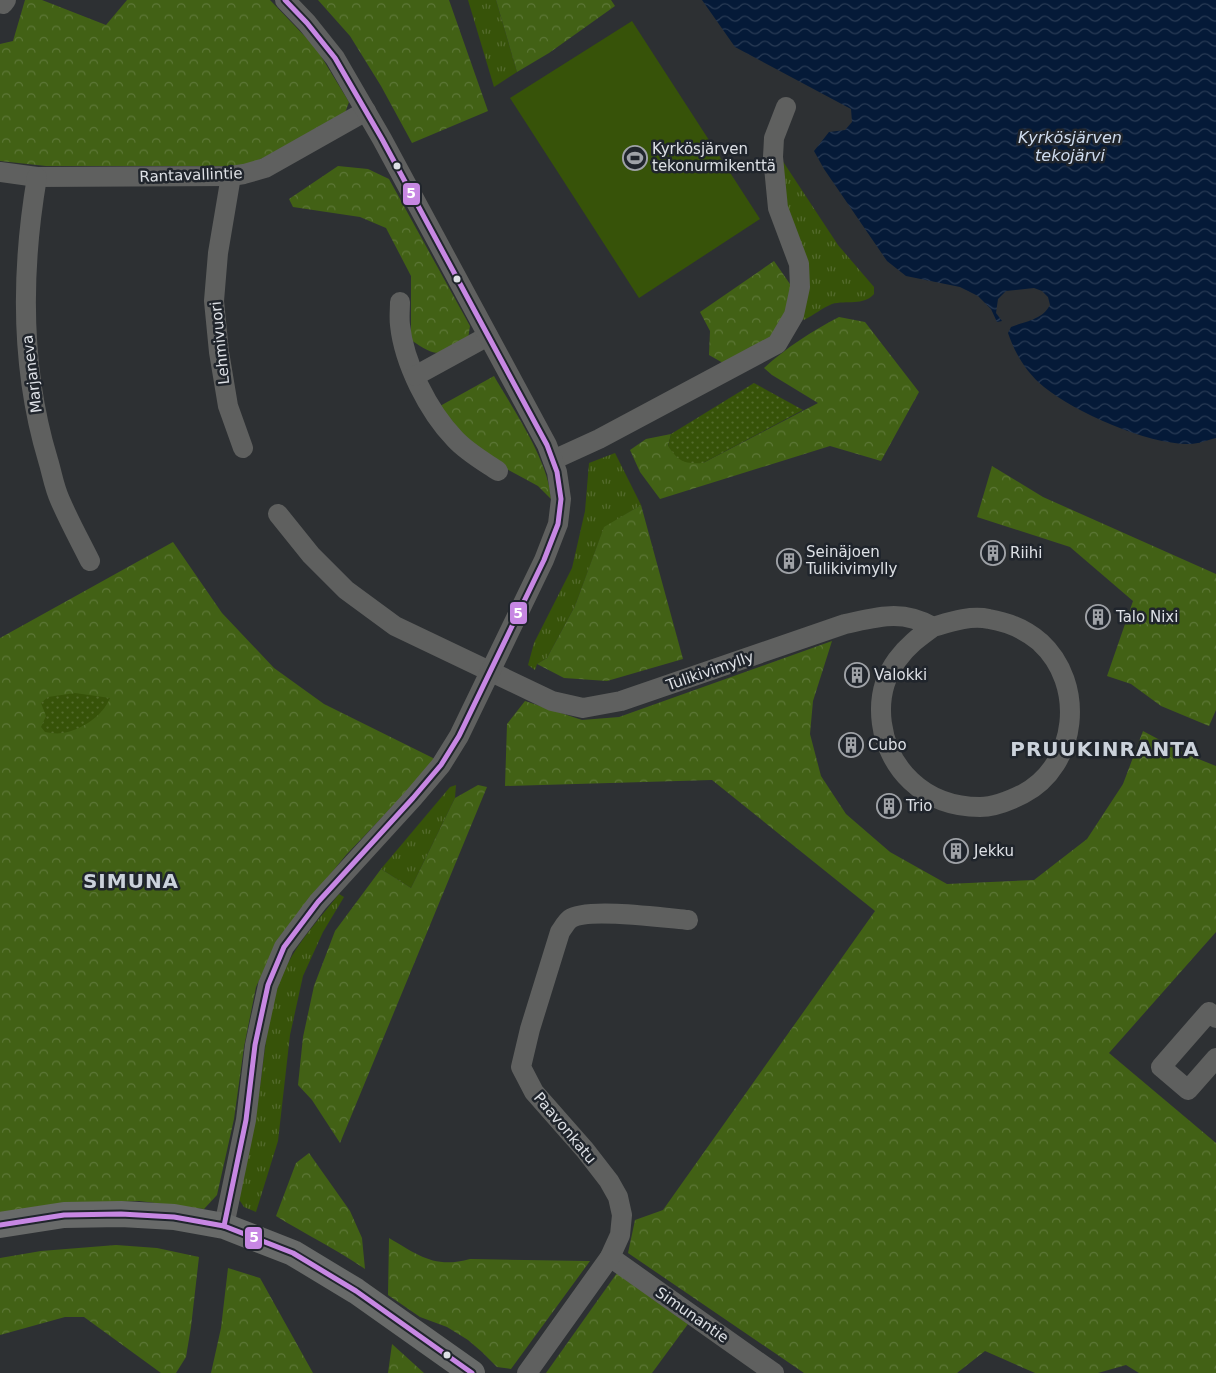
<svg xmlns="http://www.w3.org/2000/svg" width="1216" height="1373" font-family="'DejaVu Sans',sans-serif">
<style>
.grass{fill:url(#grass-tufts)}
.forest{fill:url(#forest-crowns)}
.park{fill:url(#park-dots)}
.pitch{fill:#375309}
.water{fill:url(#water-waves)}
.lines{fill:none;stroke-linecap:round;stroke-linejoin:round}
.minor{stroke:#5f605f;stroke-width:20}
.major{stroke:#686a69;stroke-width:26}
.bus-1-casing{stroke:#20252c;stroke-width:9}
.bus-1{stroke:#c787e3;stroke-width:5}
.bus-dot{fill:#dde0e5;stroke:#20252c;stroke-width:2}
.labels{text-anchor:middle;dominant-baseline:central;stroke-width:5;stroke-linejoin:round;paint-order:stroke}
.poi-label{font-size:15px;fill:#dde0e5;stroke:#20252c;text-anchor:start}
.street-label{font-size:15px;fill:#dde0e5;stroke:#20252c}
.water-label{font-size:16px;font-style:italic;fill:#cfdcef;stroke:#20252c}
.district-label{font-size:20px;font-weight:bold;letter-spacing:1px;fill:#cbd2db;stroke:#20252c}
.line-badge{stroke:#20252c;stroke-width:2}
.badge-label{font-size:14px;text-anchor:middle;font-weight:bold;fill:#fff}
</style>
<defs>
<pattern id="grass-tufts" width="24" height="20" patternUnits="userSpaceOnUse" patternTransform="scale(1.25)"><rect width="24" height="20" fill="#375309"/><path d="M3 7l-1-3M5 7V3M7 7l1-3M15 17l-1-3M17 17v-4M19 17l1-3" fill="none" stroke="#546b2d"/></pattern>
<pattern id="forest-crowns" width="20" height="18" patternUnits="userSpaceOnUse" patternTransform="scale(1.25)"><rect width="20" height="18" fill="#426115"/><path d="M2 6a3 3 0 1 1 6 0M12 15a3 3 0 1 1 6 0" fill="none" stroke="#5d7737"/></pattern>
<pattern id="park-dots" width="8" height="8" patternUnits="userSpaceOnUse" patternTransform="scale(1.25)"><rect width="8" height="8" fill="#375309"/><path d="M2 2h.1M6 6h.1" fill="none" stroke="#546b2d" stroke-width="1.8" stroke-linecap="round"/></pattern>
<pattern id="water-waves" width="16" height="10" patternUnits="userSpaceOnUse" patternTransform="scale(1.25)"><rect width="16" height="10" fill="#051a38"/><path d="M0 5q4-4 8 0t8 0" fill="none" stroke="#293b55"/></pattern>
</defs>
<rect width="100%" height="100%" fill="#2d3033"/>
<!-- grass -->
<g class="grass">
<path d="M468,0H496L517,72L494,87Z"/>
<path d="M782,160L838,245L874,287V294C864,306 846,300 832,304C822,308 814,315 804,320L801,317L785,210Z"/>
<path d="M615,453L641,505L604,528L575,606L547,658L537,664L535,670L528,665L534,643L572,568L585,511L589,463Z"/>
<path d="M456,785L455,798L411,888L381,869L450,787Z"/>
<path d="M339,894L344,897L323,932L303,976L290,1035L278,1141L256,1212L244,1207L238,1198C246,1161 254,1124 260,1086C266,1045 268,1003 287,965C300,939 321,917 339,894Z"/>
</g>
<!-- forest -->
<g class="forest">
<path d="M25,0H42L106,25L127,0H270L316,48L349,102L345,113L267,156L246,166H46L0,161V44L13,41Z"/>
<path d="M318,0H449L488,111L412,143L381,86L350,36Z"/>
<path d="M496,0H611L615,6L549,53L517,72Z"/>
<path d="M338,166L368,169L389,179L470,326L468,339C442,357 437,358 411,340V276L386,228L360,217L293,207L289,199Z"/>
<path d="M774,261L790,284L794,296L791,307L764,346L723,363L709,355L710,331L700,312Z"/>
<path d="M839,317L865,322L919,392L881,461L830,446L660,499L640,472L630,450L646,439L671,434L668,446L703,463L818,403L772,375L764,368C787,347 812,331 839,317Z"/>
<path d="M494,376C513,409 549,461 551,499L538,486L501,466L472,446L440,406Z"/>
<path d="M992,466L1043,497L1216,574V710L1209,726L1161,706L1131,684L1107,676L1133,601L1070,547L977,517Z"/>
<path d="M641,505L683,659L607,681L564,678L537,664L547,658L575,606L604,527Z"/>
<path d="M173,542L222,613L274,668L324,704L437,760L346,855L280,936L256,987L244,1047L234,1119L217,1195L204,1209L139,1201L40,1206L0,1214V638Z"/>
<path d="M832,641L813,701L810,734L821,776L846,814L890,852L947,884L1034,880L1087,839L1123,784L1143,731L1186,754L1216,766V932L1109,1053L1216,1143V1373H1139L1126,1365L1098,1373H1035L985,1351L957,1373H804L628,1253L635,1220L663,1210L875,911L712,780L505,786L507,724L525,701L582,720L619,717Z"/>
<path d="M478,785L487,787L340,1143L312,1100L298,1085L303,1037L314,986L335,931L381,869L411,888L455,798Z"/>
<path d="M309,1153L350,1211L362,1238L365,1269C336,1249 305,1234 276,1216L296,1163Z"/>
<path d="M389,1238C418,1255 435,1269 470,1259L590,1261L511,1369L497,1367L482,1352L468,1340L447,1327L420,1317L388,1295Z"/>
<path d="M116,1245L157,1248L199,1257L191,1327L186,1357L176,1373H161L84,1317H65L0,1335V1258L41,1251Z"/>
<path d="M228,1268L260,1278L313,1373H211L221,1328Z"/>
<path d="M617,1273L688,1324L652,1373H546Z"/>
<path d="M392,1344L424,1373H425H388Z"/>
</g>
<!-- park -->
<g class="park">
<path d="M754,383L803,410L703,463C684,464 679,462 668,446L671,434Z"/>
<path d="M75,693L110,698C103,716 80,731 62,733C57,734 51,733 45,732L41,727L46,716L41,703L48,697Z"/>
</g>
<!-- pitch -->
<path class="pitch" d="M632,21L760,219L639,298L510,98Z"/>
<!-- water -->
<path class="water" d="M702,0H1216V438C1208,440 1198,444 1190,444C1149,445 1076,413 1044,387C1027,373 1015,354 1008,333L1011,327C1026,321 1042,320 1050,305L1048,297L1042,291L1034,288L1006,291L998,299L996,313L1002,321L997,322L991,309L978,296L960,287L906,276L887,261L824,169L814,151L829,132L845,130L852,122L851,109L735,47Z"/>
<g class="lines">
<!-- minor -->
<g class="minor">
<path d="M3,4L6,0"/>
<path d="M0,172L37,177L231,176L244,174L265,168L366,111"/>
<path d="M231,176L218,253L214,301L219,352L228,406L243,448"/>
<path d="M37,177C21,271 20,367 48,460C52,473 54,487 60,500C69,521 80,541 90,561"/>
<path d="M400,302C400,309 399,317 400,325C404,363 428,411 455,439C467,452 483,461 498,471"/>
<path d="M415,376L488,336"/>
<path d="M553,460L599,439L777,344L794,315L800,287L799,264L778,208L773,157L774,138L786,107"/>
<path d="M278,514L311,555L346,590L395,626L552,701L583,708L621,701L845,624C878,617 902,609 933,627C950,622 970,615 989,619C1007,622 1026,630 1040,642C1086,684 1078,765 1023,794C1009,801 995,807 980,807C953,807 930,799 911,781C879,751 870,697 897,660C907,646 919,637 933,627"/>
<path d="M1216,1018L1209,1012L1161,1067L1188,1090L1216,1058"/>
<path d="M224,1226L246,1120L255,1045L268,985L284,947L318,902L413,798L441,765L459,736L544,560L558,524L561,499L557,472L547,445L382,139L335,58L307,23L285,0"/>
<path d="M610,1257L774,1373"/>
<path d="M527,1373L610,1257L620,1235L622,1215L618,1197L609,1181L585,1150L534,1092L521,1067L530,1029L560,932C563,928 566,922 570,919C586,907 666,918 688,920"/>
</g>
<!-- major -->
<path class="major" d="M0,1225L64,1215L121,1214L174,1217L224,1226L293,1253L356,1291L472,1373"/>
<defs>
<g id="bus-1">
<path d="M0,1225L64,1215L121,1214L174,1217L224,1226L293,1253L356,1291L472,1373"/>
<path d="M224,1226L246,1120L255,1045L268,985L284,947L318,902L413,798L441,765L459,736L544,560L558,524L561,499L557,472L547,445L382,139L335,58L307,23L285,0"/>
</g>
</defs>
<!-- bus-1 casing -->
<use href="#bus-1" class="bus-1-casing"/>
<!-- bus-1 -->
<use href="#bus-1" class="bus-1"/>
</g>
<!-- icons -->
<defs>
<symbol id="stadium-ring" viewBox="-11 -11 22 22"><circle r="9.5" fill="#20252c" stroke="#9fa2a7" stroke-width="1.5"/><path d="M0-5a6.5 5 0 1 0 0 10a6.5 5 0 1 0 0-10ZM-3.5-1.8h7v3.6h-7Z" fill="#9fa2a7"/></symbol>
<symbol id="building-ring" viewBox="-11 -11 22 22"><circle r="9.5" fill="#20252c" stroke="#9fa2a7" stroke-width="1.5"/><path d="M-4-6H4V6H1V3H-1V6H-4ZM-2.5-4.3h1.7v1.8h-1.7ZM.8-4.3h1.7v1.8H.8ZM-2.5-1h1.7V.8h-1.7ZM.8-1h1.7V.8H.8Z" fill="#9fa2a7"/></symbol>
</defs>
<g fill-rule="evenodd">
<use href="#stadium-ring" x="621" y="144" width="28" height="28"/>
<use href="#building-ring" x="979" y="539" width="28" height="28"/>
<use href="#building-ring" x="775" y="547" width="28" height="28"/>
<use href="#building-ring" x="1084" y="603" width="28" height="28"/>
<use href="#building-ring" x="843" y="661" width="28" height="28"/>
<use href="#building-ring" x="837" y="731" width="28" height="28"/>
<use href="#building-ring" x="875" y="792" width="28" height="28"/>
<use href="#building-ring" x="942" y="837" width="28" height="28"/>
</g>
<!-- markers -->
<g class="bus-dot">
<circle cx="397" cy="166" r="4.5"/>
<circle cx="457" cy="279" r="4.5"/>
<circle cx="447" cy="1355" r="4.5"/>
</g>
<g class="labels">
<!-- poi labels -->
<g class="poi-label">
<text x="652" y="149">Kyrkösjärven<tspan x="652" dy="17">tekonurmikenttä</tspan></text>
<text x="806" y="552">Seinäjoen<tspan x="806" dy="17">Tulikivimylly</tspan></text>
<text x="1010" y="553">Riihi</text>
<text x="1116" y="617">Talo Nixi</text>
<text x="874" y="675">Valokki</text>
<text x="868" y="745">Cubo</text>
<text x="906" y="806">Trio</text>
<text x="974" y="851">Jekku</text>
</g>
<!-- street labels -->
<g class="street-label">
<text transform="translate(191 175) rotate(-2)">Rantavallintie</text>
<text transform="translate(220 343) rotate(-96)">Lehmivuori</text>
<text transform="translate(32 374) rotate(-97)">Marjaneva</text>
<text transform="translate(710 671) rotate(-19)">Tulikivimylly</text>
<text transform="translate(565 1128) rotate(50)">Paavonkatu</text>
<text transform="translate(692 1315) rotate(35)">Simunantie</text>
</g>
<!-- water labels -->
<g class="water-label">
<text x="1070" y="137">Kyrkösjärven<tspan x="1070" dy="18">tekojärvi</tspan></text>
</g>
<!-- district labels -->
<g class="district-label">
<text x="1105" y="749">PRUUKINRANTA</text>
<text x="131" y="881">SIMUNA</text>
</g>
</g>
<g class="line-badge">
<rect x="402" y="182" width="19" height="24" rx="5" fill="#c787e3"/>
<rect x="509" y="601" width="19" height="24" rx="5" fill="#c787e3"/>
<rect x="244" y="1226" width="19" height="24" rx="5" fill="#c787e3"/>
</g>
<g class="badge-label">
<text x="411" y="198">5</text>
<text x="518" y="618">5</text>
<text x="254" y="1242">5</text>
</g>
</svg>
